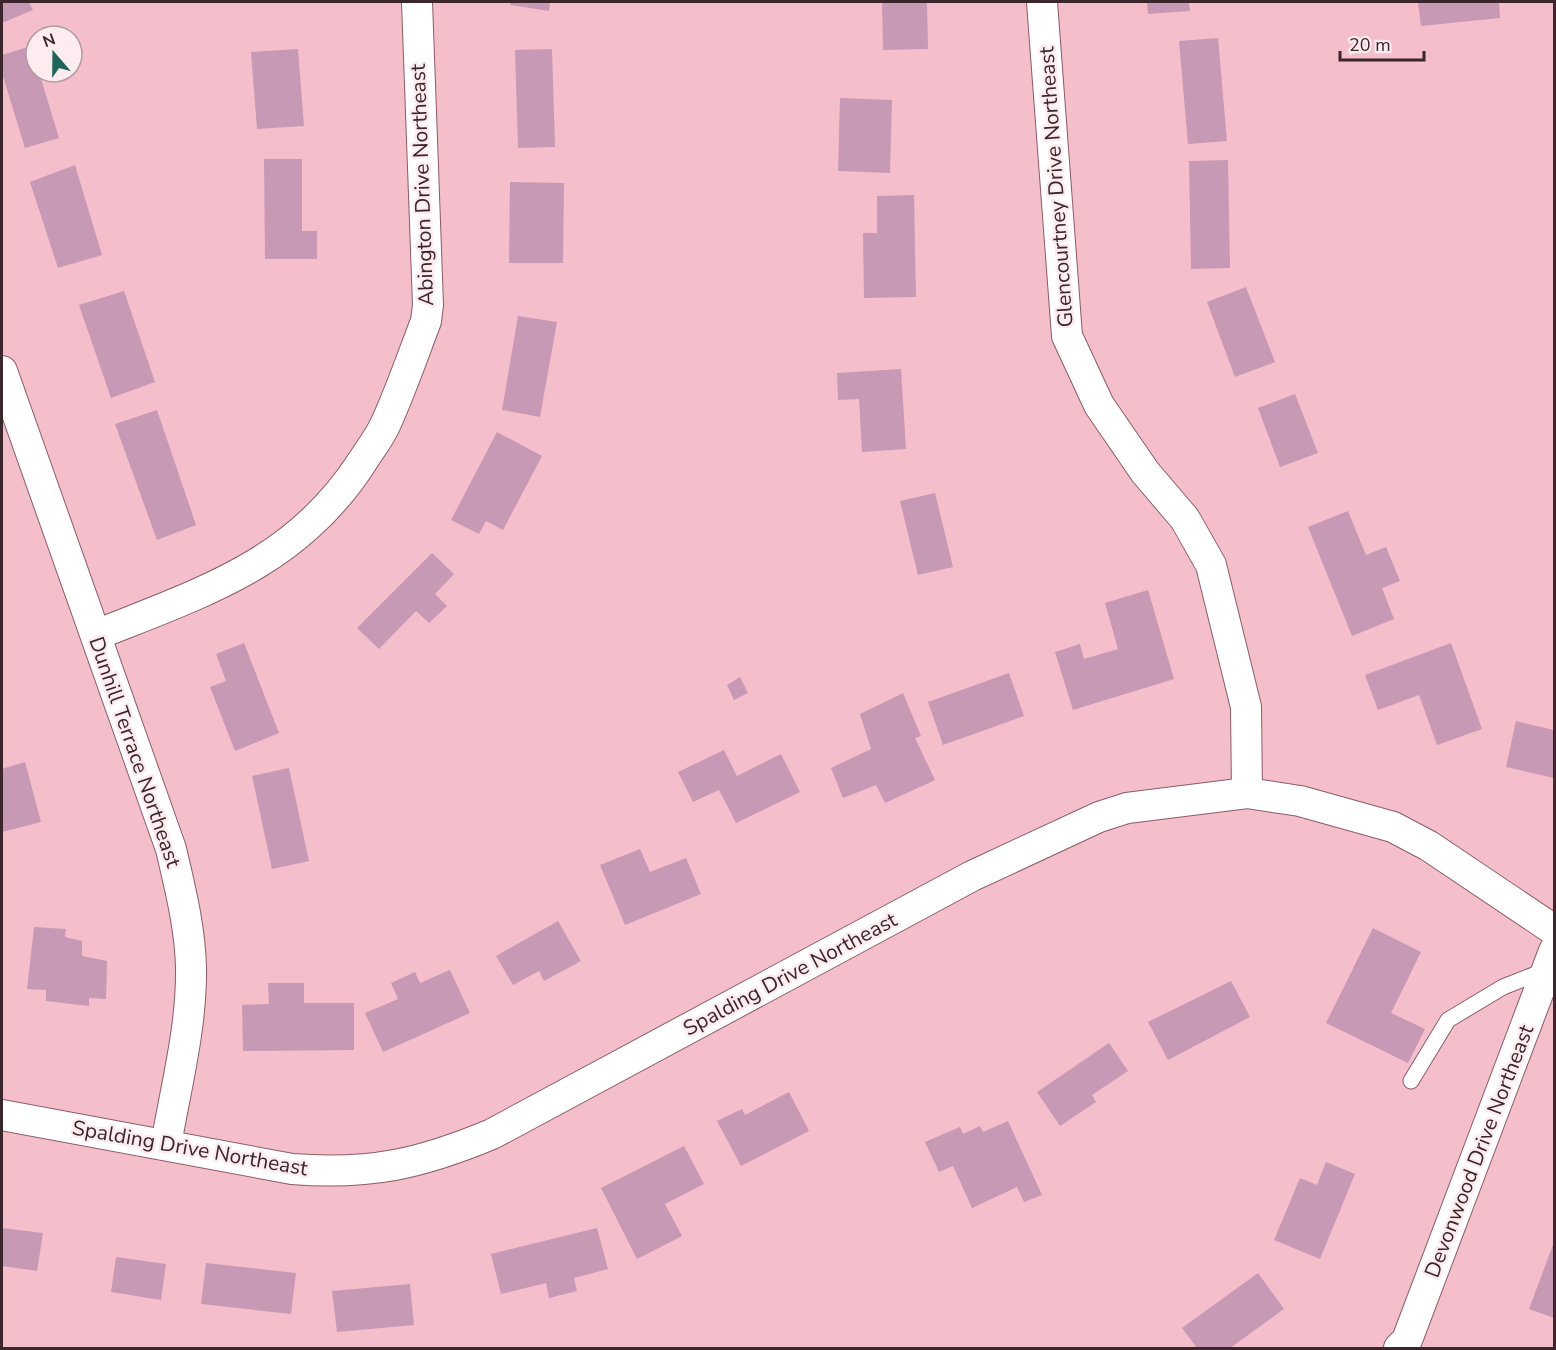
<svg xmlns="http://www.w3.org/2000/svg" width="1556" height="1350" font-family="'Nunito Sans',sans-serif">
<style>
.building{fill:#c799b4}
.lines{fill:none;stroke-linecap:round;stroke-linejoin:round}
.lane-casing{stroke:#8c5c68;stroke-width:17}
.street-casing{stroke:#8c5c68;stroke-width:32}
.lane{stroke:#fff;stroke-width:15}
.street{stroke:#fff;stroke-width:30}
.labels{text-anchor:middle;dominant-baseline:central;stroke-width:5;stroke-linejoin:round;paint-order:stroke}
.street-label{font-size:21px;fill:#3b262b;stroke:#fcebef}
</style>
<rect width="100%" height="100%" fill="#f5becb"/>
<!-- building -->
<g class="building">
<path d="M2,2H29L33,10L2,23Z"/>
<path d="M511,2H550L549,11L510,5Z"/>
<path d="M882,2H927L928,49L883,50Z"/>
<path d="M1147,2H1189L1190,11L1148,14Z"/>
<path d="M1418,2H1499L1500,18L1421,26Z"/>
<path d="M1218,38L1227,141L1188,144L1179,41Z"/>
<path d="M31,46L36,72H39L59,138L25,148L2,73V55Z"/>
<path d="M298,49L304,126L257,129L251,52Z"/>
<path d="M552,49L555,147L518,148L515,50Z"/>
<path d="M840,98L892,100L890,173L838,171Z"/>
<path d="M264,159H302V231H317V259H265Z"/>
<path d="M1228,160L1230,268L1191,269L1189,161Z"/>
<path d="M75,165L102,255L58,268L30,182Z"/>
<path d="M510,182L564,183L563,263H509Z"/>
<path d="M914,195L916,297L864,298L863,233H877V196Z"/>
<path d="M1246,287L1275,362L1235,377L1207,302Z"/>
<path d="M124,291L155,382L111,398L79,305Z"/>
<path d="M518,316L557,322L540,417L502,410Z"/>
<path d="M901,369L906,449L862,452L859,399L838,400L837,373Z"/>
<path d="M1295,394L1318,453L1280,467L1258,408Z"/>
<path d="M157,410L196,525L157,540L115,424Z"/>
<path d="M497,432L542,456L503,530L486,521L479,534L451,520Z"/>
<path d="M935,493L953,567L918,575L900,501Z"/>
<path d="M1348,511L1366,555L1386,547L1400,581L1382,588L1394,619L1352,636L1308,527Z"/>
<path d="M432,553L454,574L435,594L447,606L429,623L416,611L379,649L357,628Z"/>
<path d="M1148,590L1174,679L1073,710L1055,652L1080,644L1084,659L1118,649L1105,603Z"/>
<path d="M244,643L279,733L235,751L210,687L226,681L216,654Z"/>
<path d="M1451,643L1482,729L1437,745L1419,695L1378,710L1365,675Z"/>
<path d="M1009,673L1024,716L943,745L928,702Z"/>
<path d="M740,677L748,693L734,700L727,685Z"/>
<path d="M903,693L921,736L915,738L935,780L885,803L876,785L843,798L831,768L871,749L860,714Z"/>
<path d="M1516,721L1554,730V778L1506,767Z"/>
<path d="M724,750L737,776L781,754L800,792L736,823L719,790L693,802L678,772Z"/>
<path d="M25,762L41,822L2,832V769Z"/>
<path d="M289,768L309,861L272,869L252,776Z"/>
<path d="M640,849L650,872L686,858L701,894L625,925L600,865Z"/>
<path d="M558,921L581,961L544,981L539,971L513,985L496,956Z"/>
<path d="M34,927L66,929L65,937L82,941V956L107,961L106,999L89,998V1006L46,1001V990L27,989Z"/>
<path d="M1373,928L1421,952L1391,1013L1425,1029L1408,1063L1326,1023Z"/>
<path d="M450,970L470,1013L383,1052L365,1013L398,999L391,983L415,972L420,983Z"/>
<path d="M1231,981L1250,1017L1168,1060L1148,1022Z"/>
<path d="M268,983H304V1003H354V1050L243,1051L242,1005L269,1004Z"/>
<path d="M1109,1043L1128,1071L1092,1095L1096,1102L1060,1126L1037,1092Z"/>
<path d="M789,1092L809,1131L741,1166L717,1121L742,1109L745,1115Z"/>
<path d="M1008,1121L1042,1195L1024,1202L1017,1187L972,1208L953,1166L939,1172L925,1142L960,1127L963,1134L980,1126L983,1132Z"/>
<path d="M684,1146L704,1184L665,1204L682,1236L637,1259L601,1188Z"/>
<path d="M1326,1162L1355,1174L1320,1259L1274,1240L1300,1178L1317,1185Z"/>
<path d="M2,1228L43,1233L37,1271L2,1266Z"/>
<path d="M597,1228L608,1269L574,1278L577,1291L549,1298L546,1283L501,1294L491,1254Z"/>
<path d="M1554,1242V1318L1529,1309Z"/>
<path d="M116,1257L166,1264L161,1300L111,1292Z"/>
<path d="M206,1263L296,1273L291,1314L201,1304Z"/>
<path d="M1258,1273L1284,1309L1230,1348H1197L1182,1328Z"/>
<path d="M410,1284L414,1325L337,1332L332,1291Z"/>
</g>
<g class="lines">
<defs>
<path id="lane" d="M1411,1081L1448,1020L1503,987L1546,970"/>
<g id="street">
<path d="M1042,2L1067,336L1099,405L1145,472L1185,519L1211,565L1246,707L1247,793"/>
<path d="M2,371L171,849C180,888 190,927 191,967C192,1027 176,1086 166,1145"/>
<path d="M96,635C203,592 296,564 362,462C370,449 380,437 386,423C401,390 413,355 426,321L428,305L417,2"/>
<path d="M2,1115L292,1169C371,1175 420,1164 492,1134L972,876L1099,817L1127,808L1247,793L1300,801L1393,827L1429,846L1554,930"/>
<path d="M1399,1348L1407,1340L1554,951"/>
</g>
</defs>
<!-- lane casing -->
<use href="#lane" class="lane-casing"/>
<!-- street casing -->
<use href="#street" class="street-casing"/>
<!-- lane -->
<use href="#lane" class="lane"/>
<!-- street -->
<use href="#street" class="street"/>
</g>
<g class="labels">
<!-- street labels -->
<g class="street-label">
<text transform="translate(422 185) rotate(-92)">Abington Drive Northeast</text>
<text transform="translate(1056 187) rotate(-94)">Glencourtney Drive Northeast</text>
<text transform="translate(135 752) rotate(71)">Dunhill Terrace Northeast</text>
<text transform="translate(790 974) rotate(-28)">Spalding Drive Northeast</text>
<text transform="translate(190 1148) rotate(10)">Spalding Drive Northeast</text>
<text transform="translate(1479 1151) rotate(-69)">Devonwood Drive Northeast</text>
</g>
</g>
<!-- border -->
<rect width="1556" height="1350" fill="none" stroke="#3b262b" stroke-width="6"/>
<!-- north arrow -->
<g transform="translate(54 54) rotate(340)"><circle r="28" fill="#fcebef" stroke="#af9ca1" stroke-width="1.5"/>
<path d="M0-4.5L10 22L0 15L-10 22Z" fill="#1c665c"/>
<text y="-9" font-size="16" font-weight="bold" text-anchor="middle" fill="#3b262b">N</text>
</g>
<!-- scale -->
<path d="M1340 51v9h84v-9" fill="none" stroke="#3b262b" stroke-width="3"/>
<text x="1349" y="51" font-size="18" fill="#3b262b" stroke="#fcebef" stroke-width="4.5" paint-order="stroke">20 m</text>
</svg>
